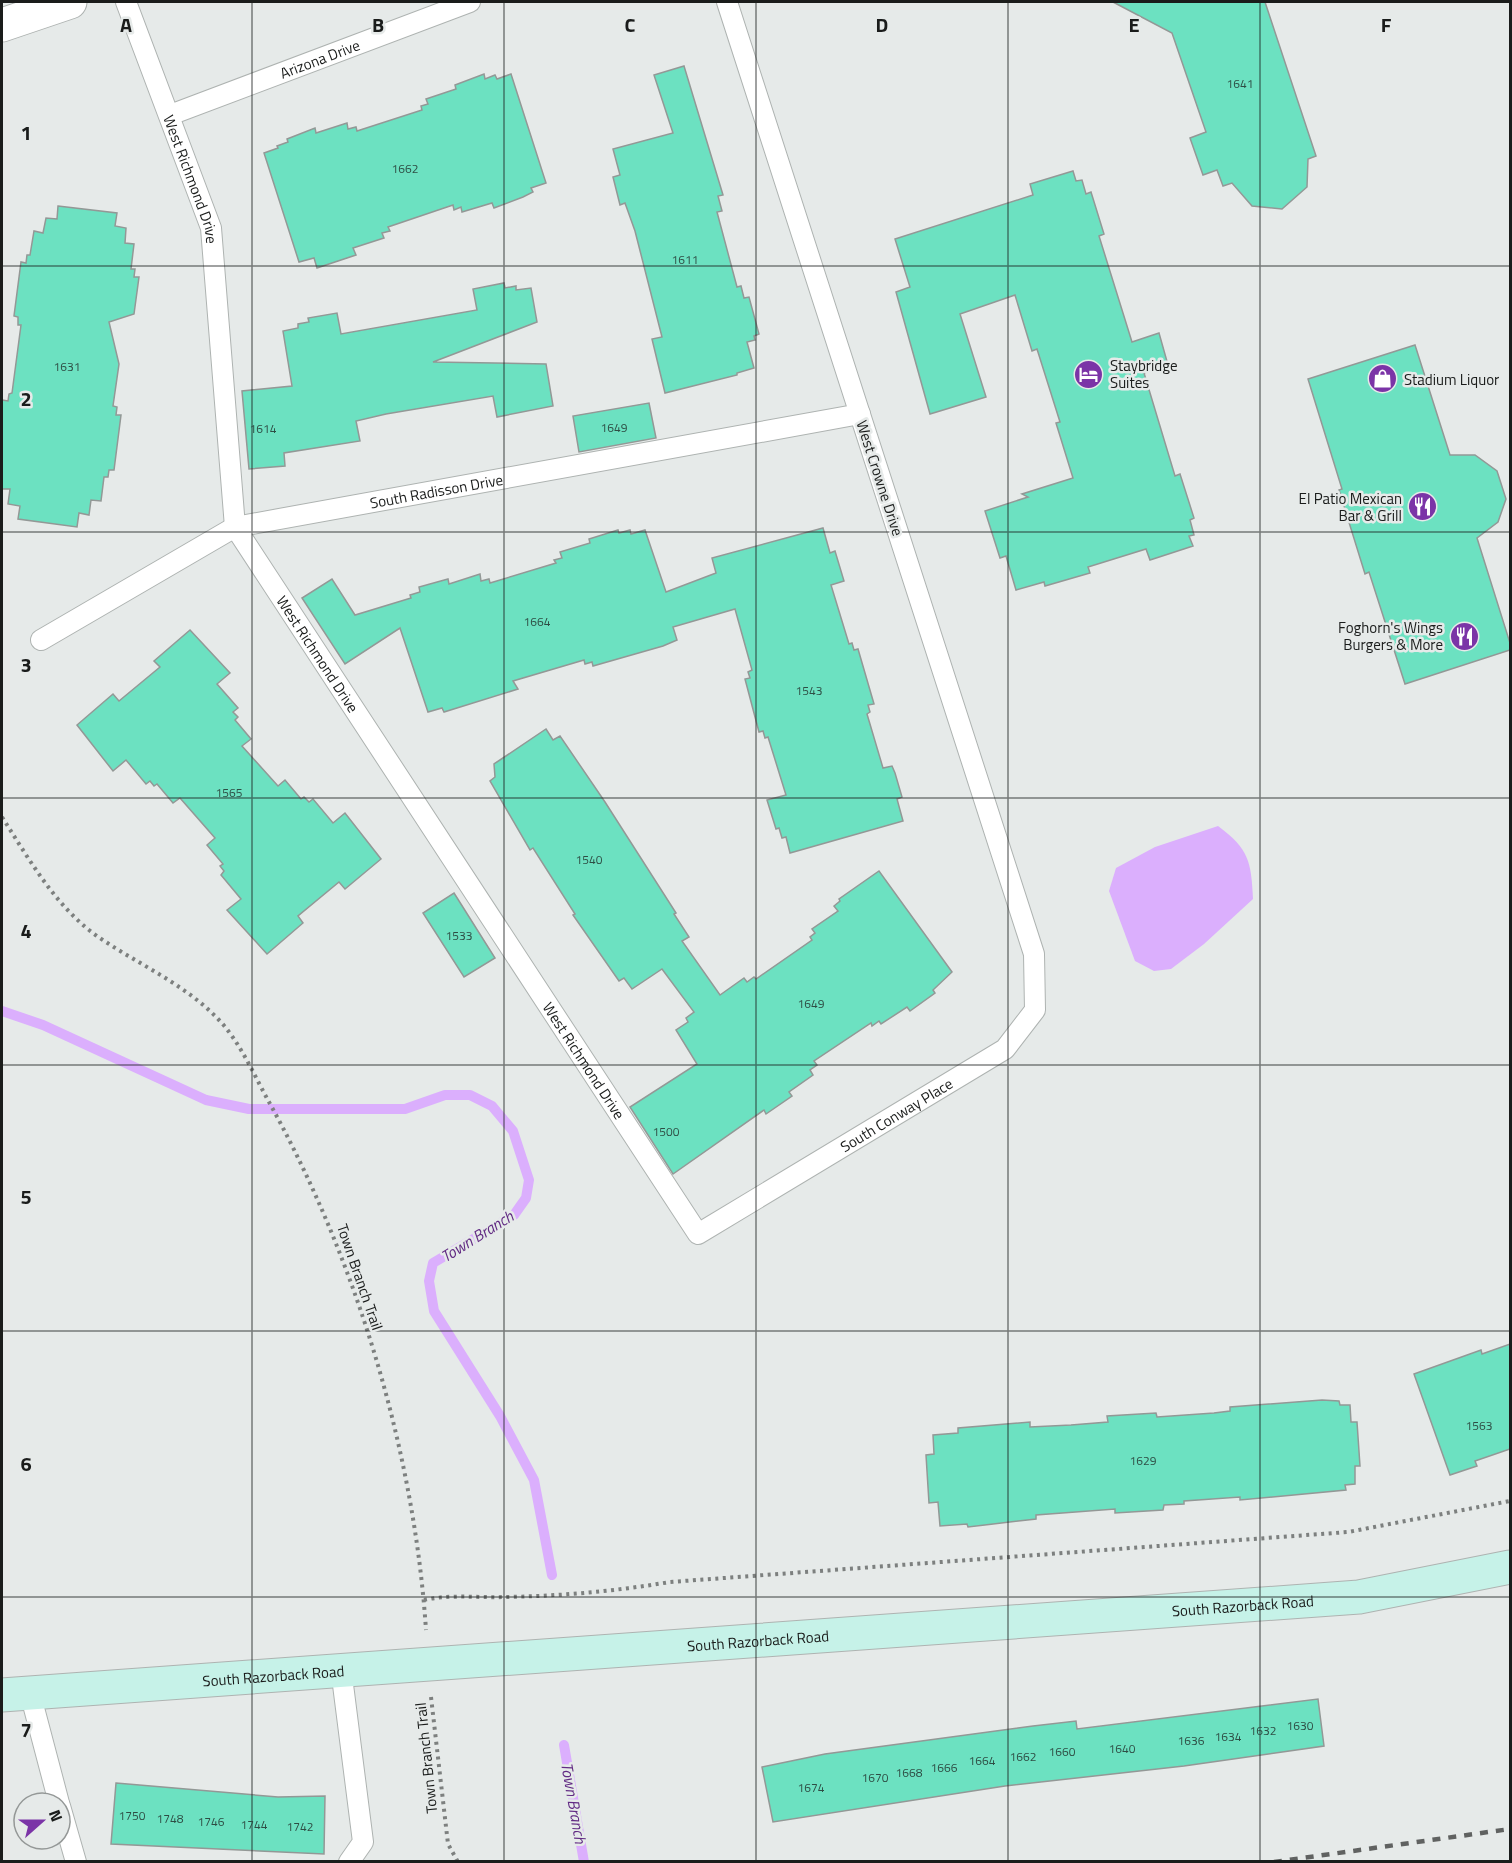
<svg xmlns="http://www.w3.org/2000/svg" width="1512" height="1863" font-family="'Titillium Web',sans-serif">
<style>
.water{fill:#dbaffd}
.lines{fill:none;stroke-linecap:round;stroke-linejoin:round}
.stream{stroke:#dbaffd;stroke-width:10}
.building{fill:#6ce1c1;stroke:#939896;stroke-width:1.5}
.service-casing{stroke:#aeb3b1;stroke-width:22}
.tertiary-casing{stroke:#aeb3b1;stroke-width:35}
.secondary-casing{stroke:#aeb3b1;stroke-width:35}
.path{stroke:#7d807f;stroke-width:4;stroke-dasharray:3 4.5;stroke-linecap:butt}
.service{stroke:#fff;stroke-width:20}
.tertiary{stroke:#fff;stroke-width:33}
.secondary{stroke:#c6f2e8;stroke-width:33}
.rail{stroke:#606261;stroke-width:4.5;stroke-dasharray:8 8;stroke-linecap:butt}
.grid{fill:none;stroke:#1a1c1b;stroke-width:1.5;stroke-opacity:0.55}
.labels{text-anchor:middle;dominant-baseline:central;stroke-width:5;stroke-linejoin:round;paint-order:stroke}
.number-label{font-size:12px;fill:#2e4d44}
.street-label{font-size:15px;fill:#1a1c1b;stroke:#e6eae9}
.poi-label{font-size:15px;fill:#1a1c1b;stroke:#e6eae9;text-anchor:start}
.water-label{font-size:16px;font-style:italic;fill:#612a83;stroke:#e6eae9}
.grid-label{font-size:20px;text-anchor:middle;font-weight:bold;fill:#1a1c1b;stroke:#e6eae9;stroke-width:5;stroke-linejoin:round;paint-order:stroke}
</style>
<rect width="100%" height="100%" fill="#e6eae9"/>
<!-- water -->
<path class="water" d="M1218,826C1249,849 1251,861 1253,899L1204,944L1171,969L1154,971L1135,961L1109,891L1116,868L1155,847Z"/>
<g class="lines">
<!-- stream -->
<g class="stream">
<path d="M2,1011L43,1025L206,1100L249,1109H405L445,1095H470L492,1106L513,1131L529,1180L526,1198L514,1215L433,1263L429,1281L434,1311L500,1416L534,1480L552,1575"/>
<path d="M564,1745L584,1862"/>
</g>
</g>
<!-- building -->
<g class="building">
<path d="M1113,2H1265L1316,156L1308,159L1307,187L1282,209L1252,206L1232,183L1223,186L1217,170L1203,175L1190,138L1206,132L1172,33Z"/>
<path d="M684,66L723,195L718,196L722,211L717,212L737,287L741,286L744,298L749,297L759,334L754,336L755,340L747,342L754,368L737,373V375L665,393L652,339L662,337L635,231L625,203L620,205L613,177L620,175L613,149L673,133L654,75Z"/>
<path d="M484,74L485,79L495,75L497,79L511,74L546,183L531,188L533,192L523,197L494,208L492,203L462,212L461,207L454,210L453,205L388,227L390,231L382,233L384,238L353,248L356,255L317,268L314,258L299,262L264,153L278,148L277,146L288,142L287,139L315,128L316,133L347,123L348,129L356,127L357,131L422,110L421,106L428,104L426,99L456,89L455,85Z"/>
<path d="M1073,171L1076,181L1082,180L1086,194L1091,192L1104,234L1099,236L1132,342L1159,333L1168,365L1144,373L1175,476L1180,474L1194,518L1190,520L1194,535L1189,536L1193,546L1150,560L1146,549L1088,567L1090,573L1045,586L1044,582L1016,590L1006,556L1000,558L985,511L1028,497L1022,494L1073,478L1056,423L1060,422L1037,349L1032,351L1015,295L960,314L986,397L930,414L896,292L910,287L895,239L1033,195L1030,184Z"/>
<path d="M58,206L117,213L115,226L126,228L125,243L134,244L131,269H135L134,277H139L134,314L109,322L119,364L113,406L117,407L116,415H121L114,470H109L108,477H104L101,501L91,500L89,515L79,513L77,527L18,519L20,506L8,504L10,489H2V400L8,401L9,394L12,393L21,325H18V317L14,316L21,262L26,263L27,255H30L34,231L43,233L46,218L57,219Z"/>
<path d="M504,283L505,288L516,286V290L531,288L537,322L433,362L546,364L553,406L497,417L493,396L386,414L356,421L360,441L284,453L285,466L249,469L242,391L292,386L283,331L298,328V324L309,322L308,318L337,313L341,334L477,310L473,289Z"/>
<path d="M1415,345L1450,455H1475L1497,471L1506,499L1498,522L1477,538L1510,643V650L1405,684L1369,572L1365,574L1339,490L1342,489L1308,379Z"/>
<path d="M649,403L656,438L579,452L573,416Z"/>
<path d="M823,528L830,553L835,551L844,581L831,585L849,644L852,643L854,650L858,649L874,704L868,705L870,712L867,714L883,768L892,766L895,773L902,797L897,799L903,821L790,853L786,837L782,838L779,828L776,829L767,800L786,795L768,737L765,738L763,731L759,732L745,679L750,678L748,672L752,670L735,609L673,627L677,640L663,646L593,666L592,662L585,664L584,660L513,681L518,689L444,712L442,708L428,712L400,628L345,664L302,598L332,579L355,615L411,598L410,595L420,592L419,587L448,579L449,584L480,574L481,581L489,579L490,583L556,563L554,560L562,558L560,552L590,543L589,539L618,530L619,533L630,530L631,534L645,530L666,592L716,573L712,558Z"/>
<path d="M190,630L230,673L217,684L238,708L233,712L238,717L235,720L251,739L242,746L278,786L285,780L301,799L304,797L309,802L313,799L333,823L345,813L381,859L345,889L339,882L298,916L303,923L267,954L227,910L241,899L221,875L224,871L220,866L223,864L207,845L215,838L180,798L173,803L157,784L154,786L150,781L146,784L126,760L113,771L77,725L113,694L119,701L160,667L154,661Z"/>
<path d="M546,729L553,740L560,736L605,802L676,913L674,914L689,937L682,941L720,995L744,978L747,982L754,977L756,979L812,940L810,937L815,933L812,929L838,911L834,906L840,901L839,899L879,871L952,972L933,990L935,993L910,1011L907,1007L881,1024L879,1021L872,1026L871,1023L814,1061L817,1065L810,1070L813,1075L789,1092L792,1096L766,1114L764,1110L673,1174L630,1107L697,1064L676,1030L688,1022L686,1018L694,1012L662,969L632,989L624,978L619,981L573,915L575,914L533,848L530,850L490,781L495,777L494,764Z"/>
<path d="M454,893L495,958L464,977L423,913Z"/>
<path d="M1510,1344V1449L1475,1461L1477,1466L1450,1475L1414,1374L1481,1350L1482,1354Z"/>
<path d="M1322,1400L1339,1401L1340,1405H1350L1351,1422H1357L1360,1466H1355V1484L1345,1485L1346,1490L1240,1500V1497L1184,1501V1504L1164,1505L1163,1510L1115,1513V1509L1036,1515V1519L968,1527L967,1524L940,1526L938,1502L929,1503L926,1455L934,1454L933,1435L958,1433V1428L1030,1422V1427L1071,1425L1108,1422L1107,1416L1156,1413L1157,1417L1214,1413L1230,1411V1407Z"/>
<path d="M1318,1699L1324,1746L1184,1766L1005,1786L773,1822L762,1767L825,1754L1033,1726L1076,1721L1077,1729Z"/>
<path d="M116,1783L278,1797L325,1796L324,1854L111,1844Z"/>
</g>
<g class="lines">
<defs>
<g id="service">
<path id="s1" d="M126,2L211,228L235,527L698,1234L1005,1049L1035,1010L1034,954L727,2"/>
<path id="s2" d="M170,115L470,2"/>
<path id="s3" d="M41,640L235,527L860,414"/>
<path d="M341,1669L363,1842L349,1862"/>
<path d="M30,1693L59,1803"/>
<path d="M60,1806L76,1862"/>
</g>
<path id="tertiary" d="M2,25L70,2"/>
<g id="secondary">
<path id="s4" d="M2,1695L1359,1597L1510,1567"/>
</g>
</defs>
<!-- service casing -->
<use href="#service" class="service-casing"/>
<!-- tertiary casing -->
<use href="#tertiary" class="tertiary-casing"/>
<!-- secondary casing -->
<use href="#secondary" class="secondary-casing"/>
<!-- path -->
<g class="path">
<path d="M2,817C29,859 55,906 97,936C137,964 184,983 219,1020C240,1042 254,1075 269,1102C356,1259 414,1450 426,1630"/>
<path d="M424,1600C451,1594 479,1598 506,1597C562,1596 616,1591 670,1582L1348,1532L1510,1501"/>
<path d="M431,1697L448,1844L458,1862"/>
</g>
<!-- service -->
<use href="#service" class="service"/>
<!-- tertiary -->
<use href="#tertiary" class="tertiary"/>
<!-- secondary -->
<use href="#secondary" class="secondary"/>
<!-- rail -->
<path class="rail" d="M1274,1862L1510,1829"/>
</g>
<!-- grid -->
<path class="grid" d="M252,2V1862M504,2V1862M756,2V1862M1008,2V1862M1260,2V1862M2,266H1510M2,532H1510M2,798H1510M2,1065H1510M2,1331H1510M2,1597H1510"/>
<!-- icons -->
<defs>
<symbol id="hotel-disc" viewBox="-11 -11 22 22"><circle r="9.5" fill="#7b34a7" stroke="#e6eae9"/><path d="M-6-4.5h1.5V1H6V5H4.5V3h-9V5H-6ZM-4 0a1.8 1.8 0 1 1 3.6 0ZM.5 0V-2.5h3Q6-2.5 6 0Z" fill="#fff"/></symbol>
<symbol id="shop-disc" viewBox="-11 -11 22 22"><circle r="9.5" fill="#7b34a7" stroke="#e6eae9"/><path d="M-5-2.5h2.3a2.7 3.5 0 0 1 5.4 0H5L5.5 6h-11ZM-1.5-2.5h3a1.5 2.3 0 0 0-3 0Z" fill="#fff"/></symbol>
<symbol id="restaurant-disc" viewBox="-11 -11 22 22"><circle r="9.5" fill="#7b34a7" stroke="#e6eae9"/><path d="M-5-6h1v4h1v-4h1v4h1v-4h1v5L-1.5 .5V6h-2V.5L-5-1ZM5-6V6H3V1.5H1.5Q1.5-4 5-6Z" fill="#fff"/></symbol>
</defs>
<g fill-rule="evenodd">
<use href="#hotel-disc" x="1072" y="358" width="33" height="33"/>
<use href="#shop-disc" x="1366" y="362" width="33" height="33"/>
<use href="#restaurant-disc" x="1406" y="490" width="33" height="33"/>
<use href="#restaurant-disc" x="1448" y="620" width="33" height="33"/>
</g>
<g class="labels">
<!-- number labels -->
<g class="number-label">
<text x="1240" y="83">1641</text>
<text x="405" y="168">1662</text>
<text x="685" y="259">1611</text>
<text x="67" y="366">1631</text>
<text x="614" y="427">1649</text>
<text x="263" y="428">1614</text>
<text x="537" y="621">1664</text>
<text x="809" y="690">1543</text>
<text x="229" y="792">1565</text>
<text x="589" y="859">1540</text>
<text x="459" y="935">1533</text>
<text x="811" y="1003">1649</text>
<text x="666" y="1131">1500</text>
<text x="1479" y="1425">1563</text>
<text x="1143" y="1460">1629</text>
<text x="1300" y="1725">1630</text>
<text x="1263" y="1730">1632</text>
<text x="1228" y="1736">1634</text>
<text x="1191" y="1740">1636</text>
<text x="1122" y="1748">1640</text>
<text x="1062" y="1751">1660</text>
<text x="1023" y="1756">1662</text>
<text x="982" y="1760">1664</text>
<text x="944" y="1767">1666</text>
<text x="909" y="1772">1668</text>
<text x="875" y="1777">1670</text>
<text x="811" y="1787">1674</text>
<text x="132" y="1815">1750</text>
<text x="170" y="1818">1748</text>
<text x="211" y="1821">1746</text>
<text x="254" y="1824">1744</text>
<text x="300" y="1826">1742</text>
</g>
<!-- street labels -->
<g class="street-label">
<text stroke="none"><textPath href="#s2" startOffset="160">Arizona Drive</textPath></text>
<text stroke="none"><textPath href="#s1" startOffset="189">West Richmond Drive</textPath></text>
<text transform="translate(880 478) rotate(72)">West Crowne Drive</text>
<text stroke="none"><textPath href="#s3" startOffset="429">South Radisson Drive</textPath></text>
<text stroke="none"><textPath href="#s1" startOffset="693">West Richmond Drive</textPath></text>
<text stroke="none"><textPath href="#s1" startOffset="1179">West Richmond Drive</textPath></text>
<text stroke="none"><textPath href="#s1" startOffset="1618">South Conway Place</textPath></text>
<text transform="translate(360 1277) rotate(71)">Town Branch Trail</text>
<text stroke="none"><textPath href="#s4" startOffset="1244">South Razorback Road</textPath></text>
<text stroke="none"><textPath href="#s4" startOffset="758">South Razorback Road</textPath></text>
<text stroke="none"><textPath href="#s4" startOffset="272">South Razorback Road</textPath></text>
<text transform="translate(426 1758) rotate(-96)">Town Branch Trail</text>
</g>
<!-- poi labels -->
<g class="poi-label">
<text x="1110" y="365">Staybridge<tspan x="1110" dy="17">Suites</tspan></text>
<text x="1404" y="379">Stadium Liquor</text>
<text x="1402" y="498" text-anchor="end">El Patio Mexican<tspan x="1402" dy="17">Bar &amp; Grill</tspan></text>
<text x="1443" y="627" text-anchor="end">Foghorn's Wings<tspan x="1443" dy="17">Burgers &amp; More</tspan></text>
</g>
<!-- water labels -->
<g class="water-label">
<text transform="translate(477 1236) rotate(-32)">Town Branch</text>
<text transform="translate(574 1803) rotate(80)">Town Branch</text>
</g>
</g>
<g class="grid-label">
<text x="126" y="32">A</text>
<text x="378" y="32">B</text>
<text x="630" y="32">C</text>
<text x="882" y="32">D</text>
<text x="1134" y="32">E</text>
<text x="1386" y="32">F</text>
<text x="26" y="140">1</text>
<text x="26" y="406">2</text>
<text x="26" y="672">3</text>
<text x="26" y="938">4</text>
<text x="26" y="1204">5</text>
<text x="26" y="1471">6</text>
<text x="26" y="1737">7</text>
</g>
<!-- border -->
<rect width="1512" height="1863" fill="none" stroke="#1a1c1b" stroke-width="6"/>
<!-- north arrow -->
<g transform="translate(42 1821) rotate(69)"><circle r="28" fill="#e6eae9" stroke="#949897" stroke-width="1.5"/>
<path d="M0-4.5L10 22L0 15L-10 22Z" fill="#7b34a7"/>
<text y="-9" font-size="16" font-weight="bold" text-anchor="middle" fill="#1a1c1b">N</text>
</g>
</svg>
